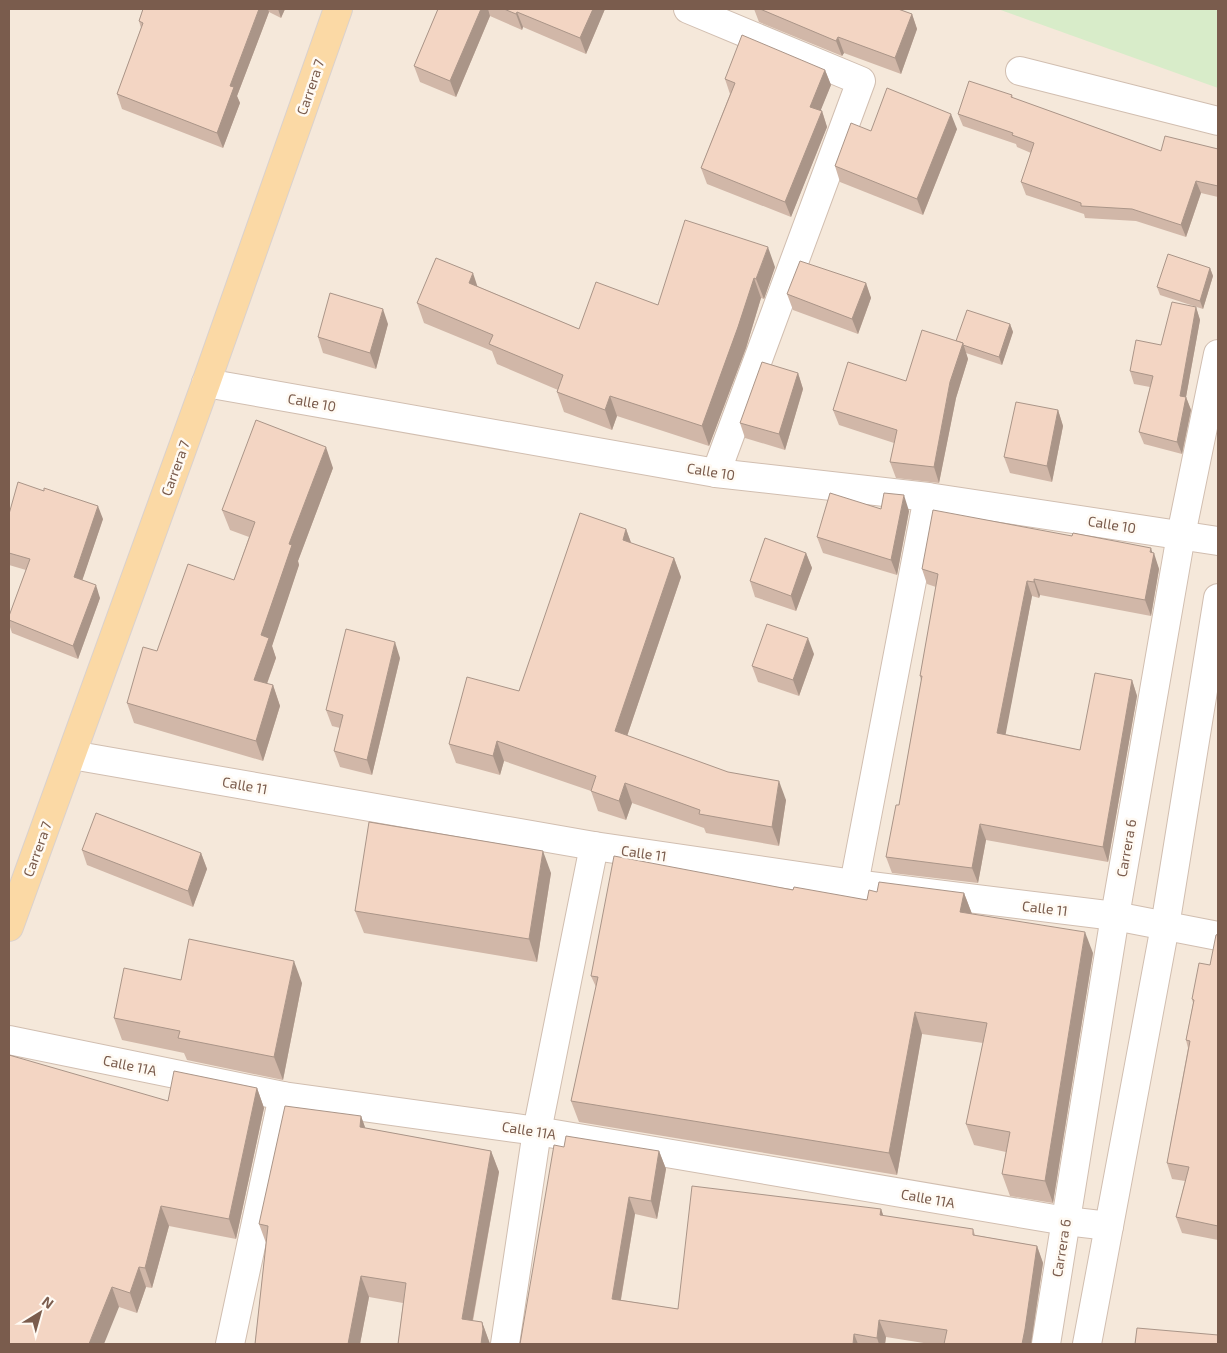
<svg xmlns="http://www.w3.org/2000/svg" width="1227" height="1353" font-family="'Exo 2',sans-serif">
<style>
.residential{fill:#f5e8da}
.green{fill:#d8ecc9}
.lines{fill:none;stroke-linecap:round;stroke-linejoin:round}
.minor-casing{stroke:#d1beb0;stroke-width:30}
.major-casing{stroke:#dad1cd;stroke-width:30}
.minor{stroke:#fff;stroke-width:28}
.major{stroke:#fbd9a5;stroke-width:28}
.wall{fill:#d1b7a8}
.shaded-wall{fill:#aa9588}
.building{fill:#f3d5c3;stroke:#aa9588}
.labels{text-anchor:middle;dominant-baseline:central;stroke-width:5;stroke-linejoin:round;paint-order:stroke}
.street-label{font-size:14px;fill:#7a5c4d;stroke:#fffaf3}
</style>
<rect width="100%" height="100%" fill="#fdf6ec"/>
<!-- residential -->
<rect class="residential" x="9" y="9" width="1209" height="1335"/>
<!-- green -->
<path class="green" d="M998,9H1218V88Z"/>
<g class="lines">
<defs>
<g id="minor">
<path d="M688,9L861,81L716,473"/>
<path d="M1020,71L1218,121"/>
<path d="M206,383L716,473L928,497L1218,541"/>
<path d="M72,755L594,846L854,884L1115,916L1218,936"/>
<path d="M854,884L928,497"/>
<path d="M9,1040L283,1096L537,1131L1066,1221L1109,1226"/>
<path d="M230,1344L283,1096"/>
<path d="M505,1344L537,1131L594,846"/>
<path d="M1046,1344L1115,916L1181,535L1218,354"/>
<path d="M1087,1344L1165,926L1218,598"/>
</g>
<path id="major" d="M9,927L206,383L338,9"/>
</defs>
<!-- minor casing -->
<use href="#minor" class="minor-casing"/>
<!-- major casing -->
<use href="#major" class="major-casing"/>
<!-- minor -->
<use href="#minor" class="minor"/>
<!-- major -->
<use href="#major" class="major"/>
</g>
<!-- wall -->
<g class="wall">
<path d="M143,9H285L281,18L269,12L237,96L240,103L223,148L122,109L117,94L141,28L139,21Z"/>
<path d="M438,9H605L586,54L523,27L522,30L490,16L456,97L420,82L414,66Z"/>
<path d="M754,9H898L912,14L917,29L901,74L844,53L842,56L759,22Z"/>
<path d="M825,70L831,85L820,111H822L827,127L791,217L707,184L701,168L730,94L725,79Z"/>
<path d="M1012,95L1013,98L1161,151L1218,149V197L1201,193L1186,237L1136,221L1085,218L1084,214L1026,195L1021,182L1031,153L1017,147L1016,144L963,126L958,114Z"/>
<path d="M957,129L923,215L840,182L835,166L871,131Z"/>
<path d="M775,267L764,299L761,298L746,348L709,446L617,416L612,430L564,412L557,392L558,390L497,364L492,351L424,323L417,303L477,286L579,329L658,305Z"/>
<path d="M1210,268L1213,276L1203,309L1160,295L1157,287Z"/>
<path d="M866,283L871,298L858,334L793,310L787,294Z"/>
<path d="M1196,307L1200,320L1186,397L1191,410L1182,454L1144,444L1139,432L1150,387L1134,384L1130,371L1161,345Z"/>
<path d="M388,324L376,369L323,353L318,337Z"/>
<path d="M1010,324L1013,332L1002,365L966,353L968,359L956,398L939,483L896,478L890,462L894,443L839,425L833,410L906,381L956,341Z"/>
<path d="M798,373L803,389L785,450L745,438L740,423Z"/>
<path d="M1058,410L1063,426L1052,482L1010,473L1004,457Z"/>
<path d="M333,468L298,561L299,565L272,646L276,658L267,684L273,685L280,706L263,761L134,723L127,703L157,651L234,580L249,537L230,530L222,510Z"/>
<path d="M881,509L909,511L897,575L823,553L817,537Z"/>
<path d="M9,514L103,519L82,580L100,598L78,659L12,633L9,624V616L26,570L9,565Z"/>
<path d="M626,529L631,543L674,558L681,577L627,736L786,800L779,846L706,833L704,828L632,803L626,820L598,811L591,791L504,761L500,775L456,763L449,744L519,691Z"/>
<path d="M806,553L812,568L796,611L755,597L750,581Z"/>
<path d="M1153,553L1159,569L1151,616L1040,595L1039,598L1032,596L1005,734L1080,750L1132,680L1137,696L1108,862L986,840L978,883L892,873L886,857L899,805L921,681L920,676L936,587L927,584L922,569Z"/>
<path d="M814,654L799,696L758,682L752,666Z"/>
<path d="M400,658L372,775L340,767L334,751L340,728L332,726L326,710Z"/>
<path d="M82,850L201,853L207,869L193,907L87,865Z"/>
<path d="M551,873L537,962L364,933L355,911Z"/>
<path d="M793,890L867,900L877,892L964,893L972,914L1093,953L1053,1203L1010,1196L1002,1174L1006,1152L974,1145L966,1124L983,1043L922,1034L897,1175L579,1122L571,1101L596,987L591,976Z"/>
<path d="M1218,934V1240L1182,1233L1176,1217L1185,1181L1172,1179L1167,1163L1188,1048L1186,1040L1193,1003L1192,999L1210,965Z"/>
<path d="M181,980L302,983L283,1080L187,1060L184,1053L122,1040L114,1018Z"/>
<path d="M257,1088L264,1108L236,1239L169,1226L152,1288L146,1287L137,1313L119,1307L9,1344L168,1101Z"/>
<path d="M361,1116L365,1128L491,1151L499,1172L473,1321L482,1322L490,1344H398L403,1303L369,1297L360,1344H255L266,1243L259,1224Z"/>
<path d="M564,1147L659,1151L666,1169L657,1219L635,1214L621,1300L678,1309L881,1209L883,1216L973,1229L975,1235L1037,1246L1043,1263L1031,1344H930L886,1337L885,1344H520Z"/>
</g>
<!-- shaded-wall -->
<g class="shaded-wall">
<path d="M259,9H268L269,12L237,96L240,103L223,148L217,133L230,86Z"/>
<path d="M278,9H285L281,18Z"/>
<path d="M481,9H488L490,16L456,97L450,81Z"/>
<path d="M593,9H605L586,54L580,38Z"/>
<path d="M517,12L523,27L522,30L516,14Z"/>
<path d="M912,14L917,29L901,74L895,58Z"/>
<path d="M838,37L844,53L842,56L836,41Z"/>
<path d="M825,70L831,85L816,122L810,107Z"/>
<path d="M822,111L827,127L791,217L785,202Z"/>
<path d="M951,114L957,129L923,215L917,199Z"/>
<path d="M1196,181L1201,193L1186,237L1181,225Z"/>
<path d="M768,247L775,267L764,299L756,279Z"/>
<path d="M1210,268L1213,276L1203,309L1200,301Z"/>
<path d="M473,273L480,294L469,283Z"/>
<path d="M754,278L761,298L746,348L709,446L702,426Z"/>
<path d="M866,283L871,298L858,334L852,319Z"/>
<path d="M1196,307L1200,320L1184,408L1180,396Z"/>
<path d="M383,309L388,324L376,369L370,353Z"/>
<path d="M1010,324L1013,332L1002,365L999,357Z"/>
<path d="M963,343L968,359L956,398L939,483L934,467L950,382Z"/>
<path d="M798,373L803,389L785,450L779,434Z"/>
<path d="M610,396L617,416L612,430L605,410Z"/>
<path d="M1186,397L1191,410L1182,454L1177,442Z"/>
<path d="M1058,410L1063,426L1052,482L1047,466Z"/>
<path d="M326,447L333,468L298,561L299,565L272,646L276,658L261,700L254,680L261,635L289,544Z"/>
<path d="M904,495L909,511L897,575L891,560Z"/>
<path d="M98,506L103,519L79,590L74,577Z"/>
<path d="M626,529L633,548L623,540Z"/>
<path d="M1151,548L1153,555L1154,553L1159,569L1151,616L1145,600Z"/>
<path d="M806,553L812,568L796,611L791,596Z"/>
<path d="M674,558L681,577L622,751L615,731Z"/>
<path d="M1034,579L1040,595L1039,598L1034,582Z"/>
<path d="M1027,581L1032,596L1003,748L997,733Z"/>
<path d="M96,585L100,598L78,659L73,646Z"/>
<path d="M808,638L814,654L799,696L793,680Z"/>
<path d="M395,642L400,658L372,775L367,760Z"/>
<path d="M1132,680L1137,696L1108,862L1103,847Z"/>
<path d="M273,685L280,706L263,761L256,741Z"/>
<path d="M497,741L504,761L500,775L493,756Z"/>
<path d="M779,781L786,800L779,846L772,827Z"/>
<path d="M625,783L632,803L626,820L619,801Z"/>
<path d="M980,824L986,840L978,883L972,868Z"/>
<path d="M543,851L551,873L537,962L529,939Z"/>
<path d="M201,853L207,869L193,907L188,891Z"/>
<path d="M964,893L972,914L960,912Z"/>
<path d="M1085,932L1093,953L1053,1203L1045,1181Z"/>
<path d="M294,961L302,983L283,1080L274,1057Z"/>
<path d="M915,1012L922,1034L897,1175L889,1153Z"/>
<path d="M257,1088L264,1108L236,1239L229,1219Z"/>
<path d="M361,1116L369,1138L360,1127Z"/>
<path d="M491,1151L499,1172L469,1340L462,1319Z"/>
<path d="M659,1151L666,1169L657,1219L651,1201Z"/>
<path d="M629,1197L635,1214L618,1316L612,1299Z"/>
<path d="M161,1206L169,1226L152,1288L145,1268Z"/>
<path d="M881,1209L887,1226L880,1215Z"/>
<path d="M1037,1246L1043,1263L1031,1344H1022Z"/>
<path d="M139,1267L146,1287L137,1313L130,1293Z"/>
<path d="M361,1276L369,1297L360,1344H348Z"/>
<path d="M112,1287L119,1307L104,1344H89Z"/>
<path d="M879,1320L886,1337L885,1344H879L877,1338Z"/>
<path d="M482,1322L490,1344H481Z"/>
<path d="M854,1334L858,1344H853Z"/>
</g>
<!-- building -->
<g class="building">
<path d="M143,9H259L230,86L234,87L217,133L117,94L143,23L139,21Z"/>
<path d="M438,9H481L450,81L414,66Z"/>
<path d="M504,9H593L580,38L517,12L516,14Z"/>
<path d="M760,9H898L912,14L895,58L838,37L836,41Z"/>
<path d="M742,35L825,70L810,107L822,111L785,202L701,168L735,83L725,79Z"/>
<path d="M969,81L1012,95L1011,97L1161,151L1165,136L1218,149V186L1196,181L1181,225L1132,209L1081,206V203L1021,182L1034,143L1012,135L1013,133L958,114Z"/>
<path d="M887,88L951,114L917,199L835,166L851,123L871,131Z"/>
<path d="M685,220L768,247L756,279L754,278L738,327L702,426L610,396L605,410L557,392L563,375L489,344L493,335L417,303L436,258L473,273L469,283L579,329L596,282L658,305Z"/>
<path d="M1168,254L1210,268L1200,301L1157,287Z"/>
<path d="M800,261L866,283L852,319L787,294Z"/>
<path d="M330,293L383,309L370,353L318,337Z"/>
<path d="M1172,302L1196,307L1180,396L1186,397L1177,442L1139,432L1153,376L1130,371L1136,340L1161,345Z"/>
<path d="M967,310L1010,324L999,357L963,345V343L956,341Z"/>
<path d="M922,330L963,343L950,382L934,467L890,462L897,430L833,410L848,362L906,381Z"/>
<path d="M762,362L798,373L779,434L740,423Z"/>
<path d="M1016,402L1058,410L1047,466L1004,457Z"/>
<path d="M256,420L326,447L289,544L292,545L261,635L269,638L254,680L273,685L256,741L127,703L143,647L157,651L188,564L234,580L255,522L222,510Z"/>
<path d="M18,482L44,491V488L98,506L74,577L96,585L73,646L9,620V616L30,559L9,553V514Z"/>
<path d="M830,493L881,509L884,493L904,495L891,560L817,537Z"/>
<path d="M933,510L1072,536L1073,533L1151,548L1150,552L1154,553L1145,600L1034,579V582L1027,581L997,733L1080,750L1095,673L1132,680L1103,847L980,824L972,868L886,857L896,805H899L922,676H920L938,574L922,569Z"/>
<path d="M580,513L626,529L623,540L674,558L615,731L728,772L779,781L772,827L699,814L700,810L625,783L619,801L591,791L596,776L497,741L493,756L449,744L467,677L519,691Z"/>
<path d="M765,538L806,553L791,596L750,581Z"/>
<path d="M767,624L808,638L793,680L752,666Z"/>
<path d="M346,629L395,642L367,760L334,751L343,715L326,710Z"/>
<path d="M96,813L201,853L188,891L82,850Z"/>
<path d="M369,822L543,851L529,939L355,911Z"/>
<path d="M614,856L793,890L794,887L867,900L869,890L877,892L879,882L964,893L960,912L1085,932L1045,1181L1002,1174L1010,1132L966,1124L987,1023L915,1012L889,1153L571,1101L598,977L591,976Z"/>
<path d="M1218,934V1226L1176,1217L1189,1167L1167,1163L1190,1041L1186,1040L1194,1000L1192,999L1199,963L1210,965L1216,935Z"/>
<path d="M189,939L294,961L274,1057L178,1038L180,1031L114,1018L124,968L181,980Z"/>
<path d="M9,1055L168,1101L174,1071L257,1088L229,1219L161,1206L145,1268L139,1267L130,1293L112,1287L89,1344H9Z"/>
<path d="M285,1106L361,1116L360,1127L491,1151L462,1319L482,1322L483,1329L481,1344H398L406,1283L361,1276L348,1344H255L268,1226L259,1224Z"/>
<path d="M566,1136L659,1151L651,1201L629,1197L612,1299L678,1309L692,1186L881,1209L880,1215L973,1229V1235L1037,1246L1025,1329L1022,1344H944L947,1330L879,1320L877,1338L854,1334L853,1344H520L554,1145L564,1147Z"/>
<path d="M1137,1328L1218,1335V1344H1135Z"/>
</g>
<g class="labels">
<!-- street labels -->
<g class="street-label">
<text transform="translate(310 87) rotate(-71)">Carrera 7</text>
<text transform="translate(312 402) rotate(10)">Calle 10</text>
<text transform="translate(175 468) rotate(-70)">Carrera 7</text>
<text transform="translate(711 471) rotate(9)">Calle 10</text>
<text transform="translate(1112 524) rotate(9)">Calle 10</text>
<text transform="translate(245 785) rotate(10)">Calle 11</text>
<text transform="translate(1126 848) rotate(-80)">Carrera 6</text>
<text transform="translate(37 849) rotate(-70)">Carrera 7</text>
<text transform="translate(644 853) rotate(8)">Calle 11</text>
<text transform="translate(1045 908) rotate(7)">Calle 11</text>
<text transform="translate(130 1065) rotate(12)">Calle 11A</text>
<text transform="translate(529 1130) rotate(9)">Calle 11A</text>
<text transform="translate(928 1198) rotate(10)">Calle 11A</text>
<text transform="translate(1061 1248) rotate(-81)">Carrera 6</text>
</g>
</g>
<!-- border -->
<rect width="1227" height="1353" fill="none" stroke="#7a5c4d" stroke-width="20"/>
<!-- north arrow -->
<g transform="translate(40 1313) rotate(37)" stroke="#fffaf3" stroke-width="4" paint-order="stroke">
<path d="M0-4L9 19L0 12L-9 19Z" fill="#7a5c4d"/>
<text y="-8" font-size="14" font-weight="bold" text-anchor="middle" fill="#7a5c4d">N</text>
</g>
</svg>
